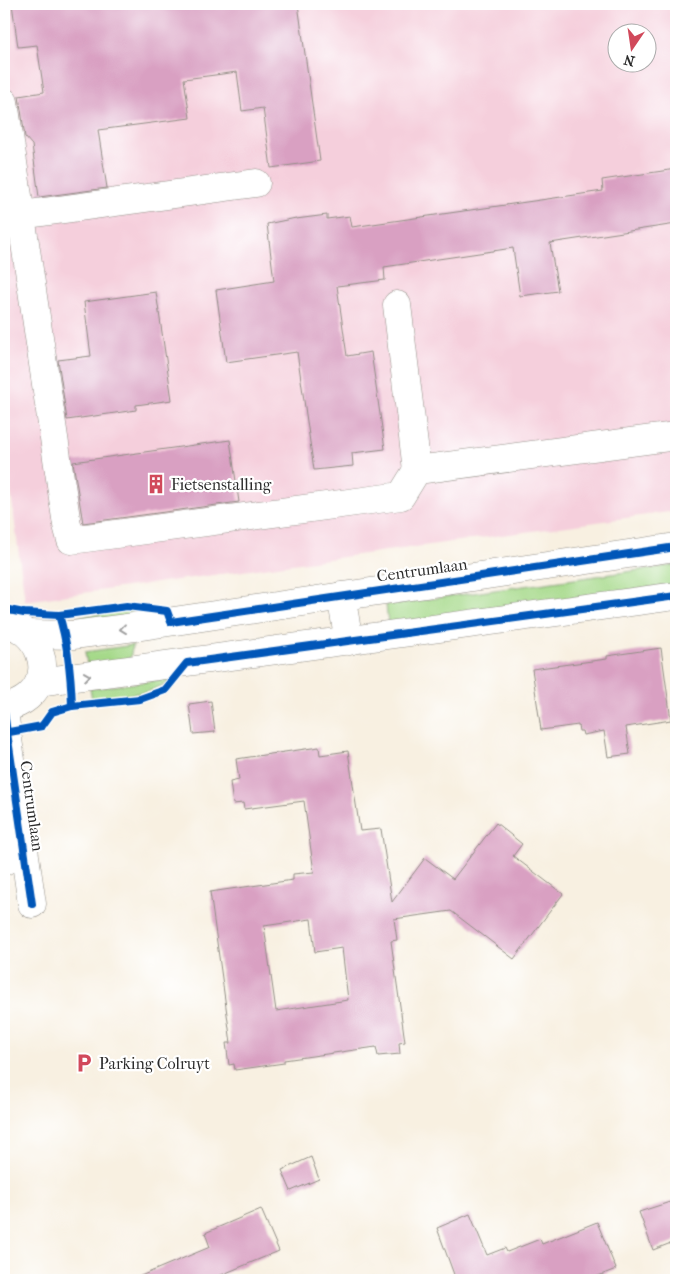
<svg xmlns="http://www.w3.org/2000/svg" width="680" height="1284" font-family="'IM FELL French Canon',serif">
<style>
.built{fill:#f5cfdc;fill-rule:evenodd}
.green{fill:#a5d989;stroke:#68825a}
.building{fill:#d9a0c2;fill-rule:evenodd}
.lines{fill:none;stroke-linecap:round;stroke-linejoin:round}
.minor-casing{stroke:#928e86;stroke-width:29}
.minor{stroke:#fff;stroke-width:28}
.cycleway-casing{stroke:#fff;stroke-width:11}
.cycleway{stroke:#0057b8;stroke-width:8}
.oneway{stroke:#a0a0a0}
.labels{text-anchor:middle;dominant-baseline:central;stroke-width:4.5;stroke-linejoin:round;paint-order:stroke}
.poi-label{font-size:16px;fill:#2b2b2b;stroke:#fff;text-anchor:start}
.street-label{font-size:16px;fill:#2b2b2b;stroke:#fff}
</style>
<rect width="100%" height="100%" fill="#fff"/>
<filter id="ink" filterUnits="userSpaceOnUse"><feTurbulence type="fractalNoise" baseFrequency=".02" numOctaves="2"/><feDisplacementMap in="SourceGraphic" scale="10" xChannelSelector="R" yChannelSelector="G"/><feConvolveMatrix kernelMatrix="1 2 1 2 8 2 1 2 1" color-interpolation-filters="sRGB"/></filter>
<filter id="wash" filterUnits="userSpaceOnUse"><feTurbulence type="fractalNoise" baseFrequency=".0096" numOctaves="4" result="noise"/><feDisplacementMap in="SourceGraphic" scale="20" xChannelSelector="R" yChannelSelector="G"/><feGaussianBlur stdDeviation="1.12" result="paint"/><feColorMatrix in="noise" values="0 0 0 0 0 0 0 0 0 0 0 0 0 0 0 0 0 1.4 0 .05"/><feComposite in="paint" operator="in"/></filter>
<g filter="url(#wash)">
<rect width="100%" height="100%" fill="#f8f0e1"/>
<!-- built -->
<path class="built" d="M4,4H676V511L25,601L4,440ZM618,32H648V62H618Z"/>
<!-- green -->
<g class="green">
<path d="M676,565V584L388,624L386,605Z"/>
<path d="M137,609L166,615L81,629L78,617Z"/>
<path d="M133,645L128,667L88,672L85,652Z"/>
<path d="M167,679L168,683L147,692L92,700L90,689Z"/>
</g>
<g id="blocks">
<!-- building -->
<g class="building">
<path d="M12,4H298L320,161L271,168L263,108L242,111L237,72L215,75L184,79L190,118L98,130L107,188L39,197L32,145L25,137L19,96L44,92L37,45L18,47Z"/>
<path d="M676,169V224L550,243L558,291L520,296L513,248L384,267L385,280L337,286L347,356L371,352L385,449L352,453L353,466L314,470L297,352L226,362L216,290L274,281L267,224L296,218V219L327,215V219L350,216L352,227L603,191L602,180Z"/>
<path d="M156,292L172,400L136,405V410L67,420L58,360L91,356L84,302Z"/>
<path d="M230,440L239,502L83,523L73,462Z"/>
<path d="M661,648L671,720L626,727L630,754L608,757L604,731L583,735L582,731H579L578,725L541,730L532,669L607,659V656Z"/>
<path d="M211,701L215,732L193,734L189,704Z"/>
<path d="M319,747L320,755L348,751L360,831L381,829L392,902L425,858L453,879L496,823L522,844L513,856L563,894L514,959L451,911L394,919L397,940L391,941L405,1042L399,1043L400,1054L378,1056L376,1047L284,1060V1063L235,1070L234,1064L229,1065L226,1043H231L210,892L293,880V874L314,872L304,801L244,809L243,803L233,804L230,782L239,780L236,759ZM311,919L315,952L342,948L348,1000L276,1011L264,926Z"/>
<path d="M311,1157L319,1179L291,1191L282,1170Z"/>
<path d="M676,1200V1241L653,1250L639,1212Z"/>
<path d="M261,1209L279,1251L209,1280H131L210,1247L205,1233Z"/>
<path d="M470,1214L487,1255L505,1248L507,1252L540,1239L542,1244L597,1222L616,1269L588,1280H456L437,1228Z"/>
</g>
</g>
</g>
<g filter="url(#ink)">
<use href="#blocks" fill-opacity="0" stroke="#928e86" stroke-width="1"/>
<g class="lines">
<defs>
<g id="minor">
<path d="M4,102L67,525L71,540L401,496L417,470L676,436"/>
<path d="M21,215L256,183"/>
<path d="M397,305L417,470"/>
<path d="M341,596L349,641"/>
<path d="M4,623C38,629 57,672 28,697C21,703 13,706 4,708"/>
<path d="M28,634L73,635L127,628L676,547"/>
<path d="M39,682L676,596"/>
<path d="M4,712L32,904"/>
<path d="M4,861L23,840"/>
</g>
</defs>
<!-- minor casing -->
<use href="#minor" class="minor-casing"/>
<!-- minor -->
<use href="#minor" class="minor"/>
<defs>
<g id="cycleway">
<path d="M4,609L24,613L59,615L127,606L167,611L171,622L676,547"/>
<path d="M59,615C68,644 71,675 72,706"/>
<path d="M4,712L32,904"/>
<path d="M4,733L42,726L52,712L72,706L140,699L165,690L187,663L676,596"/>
</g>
</defs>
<!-- cycleway casing -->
<use href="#cycleway" class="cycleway-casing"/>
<!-- cycleway -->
<use href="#cycleway" class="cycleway"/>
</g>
<!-- one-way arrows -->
<defs><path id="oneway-chevron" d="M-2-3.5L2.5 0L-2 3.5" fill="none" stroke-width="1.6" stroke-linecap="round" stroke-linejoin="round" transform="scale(1.25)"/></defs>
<g class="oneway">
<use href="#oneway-chevron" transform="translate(123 629) rotate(173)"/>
<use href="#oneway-chevron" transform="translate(87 676) rotate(-8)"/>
</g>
</g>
<!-- icons -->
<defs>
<symbol id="building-bare" viewBox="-9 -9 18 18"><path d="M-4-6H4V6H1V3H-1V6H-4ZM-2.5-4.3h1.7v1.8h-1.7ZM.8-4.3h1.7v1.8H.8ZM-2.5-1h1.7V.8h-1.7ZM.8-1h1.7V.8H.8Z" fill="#d1495b" stroke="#fff" stroke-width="2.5" paint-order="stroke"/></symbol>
<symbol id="parking-bare" viewBox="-9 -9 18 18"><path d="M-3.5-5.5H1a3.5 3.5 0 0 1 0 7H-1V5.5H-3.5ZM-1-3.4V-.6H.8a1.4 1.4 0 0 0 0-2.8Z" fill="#d1495b" stroke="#fff" stroke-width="2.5" paint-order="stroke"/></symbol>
</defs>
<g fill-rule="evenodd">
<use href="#building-bare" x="142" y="470" width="28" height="28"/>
<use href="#parking-bare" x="70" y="1049" width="28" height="28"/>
</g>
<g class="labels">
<!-- poi labels -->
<g class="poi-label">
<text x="171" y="484">Fietsenstalling</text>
<text x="99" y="1063">Parking Colruyt</text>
</g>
<!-- street labels -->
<g class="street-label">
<text transform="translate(422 570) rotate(-8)">Centrumlaan</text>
<text transform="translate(32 806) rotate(82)">Centrumlaan</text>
</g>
</g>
<!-- margin -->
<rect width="680" height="1284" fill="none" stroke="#fff" stroke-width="20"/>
<!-- north arrow -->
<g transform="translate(632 48) rotate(193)"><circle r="24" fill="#ffffff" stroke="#aaaaaa"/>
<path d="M0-4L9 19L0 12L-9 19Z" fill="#d1495b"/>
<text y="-8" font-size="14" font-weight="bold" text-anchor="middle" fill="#2b2b2b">N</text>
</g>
</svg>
